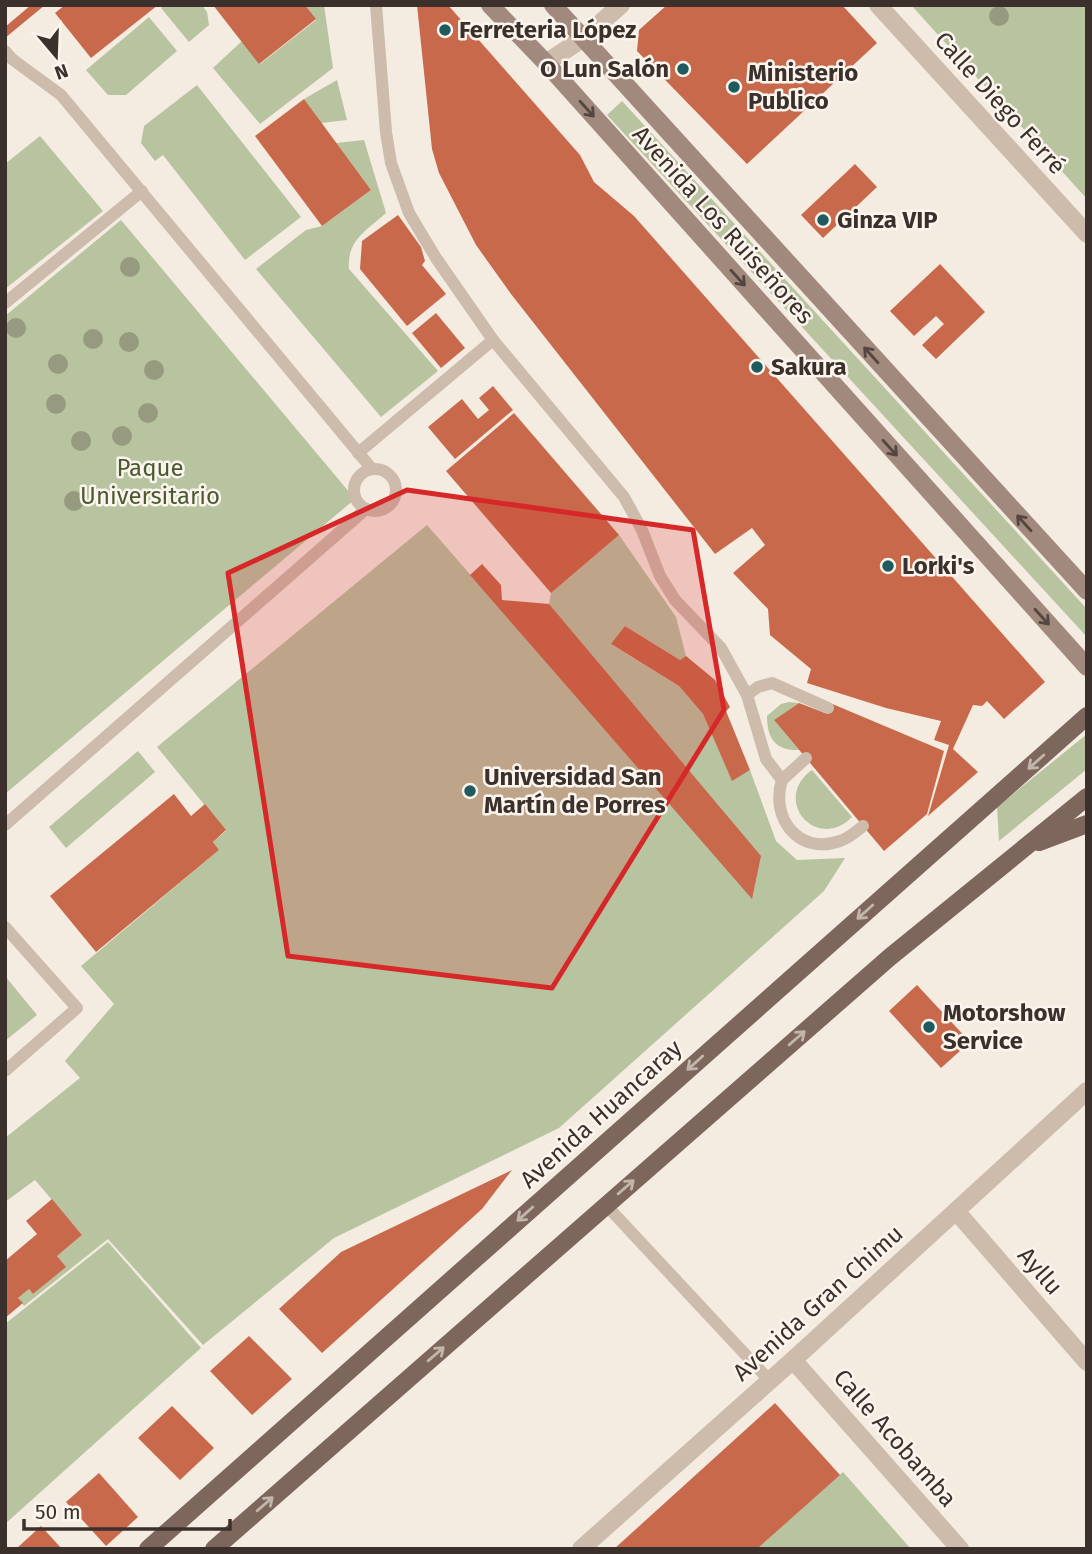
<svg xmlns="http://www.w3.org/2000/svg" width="1092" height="1554" font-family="'Fira Sans',sans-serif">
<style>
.green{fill:#b8c4a0}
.building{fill:#c8694b}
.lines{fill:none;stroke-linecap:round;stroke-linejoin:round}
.lane{stroke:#cdbbac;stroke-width:12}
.street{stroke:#cdbbac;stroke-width:18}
.secondary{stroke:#a18a7d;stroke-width:18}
.primary{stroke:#7d675c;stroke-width:18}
.tree{fill:#969b7f}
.oneway{stroke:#544640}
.oneway2{stroke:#c2b5ac}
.marked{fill:#d62828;fill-opacity:0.2;stroke:#d62828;stroke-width:5;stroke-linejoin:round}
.poi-dot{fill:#1f5a5e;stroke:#fbf5ee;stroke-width:2.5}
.labels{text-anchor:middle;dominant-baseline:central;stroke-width:5;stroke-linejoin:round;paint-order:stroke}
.poi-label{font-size:24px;font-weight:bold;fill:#3b302b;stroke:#fbf5ee;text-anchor:start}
.street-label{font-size:24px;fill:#3b302b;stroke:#fbf5ee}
.park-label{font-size:24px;fill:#4a5a2e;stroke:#fbf5ee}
</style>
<rect width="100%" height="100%" fill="#f4ebe1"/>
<!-- green -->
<g class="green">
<path d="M164,5H202L207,12L209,25L189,42L161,8Z"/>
<path d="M305,5H324L333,68L260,124L213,68L242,41L260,64L316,20Z"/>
<path d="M911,5H1087V199Z"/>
<path d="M149,17L177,51L126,95H108L86,70Z"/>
<path d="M337,80L347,120L321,123L304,99Z"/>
<path d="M197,85L301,217L245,260L163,155L155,161L141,143L144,126Z"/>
<path d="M622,101L1087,609V637L607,115Z"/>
<path d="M40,136L103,211L5,289V164Z"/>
<path d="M364,140L386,213C366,231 347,240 349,269L438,371L381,417L256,269L306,230L322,226L371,190L336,143Z"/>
<path d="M121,220L355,499L5,794V316Z"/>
<path d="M427,525L752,898L549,604L551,593L619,535L676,617L686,656L680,660L625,626L612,645L679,686L703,714L732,780L750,770L776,841L797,860L845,858L824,891L559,1128L334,1238L203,1345L108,1239L24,1306L18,1298L29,1289L33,1294L65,1267L57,1256L82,1235L35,1180L5,1202V1138L80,1078L65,1061L114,1004L81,966L219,850L213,842L226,831L157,747Z"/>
<path d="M789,702L799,703L774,720L799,750C776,751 767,739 767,716L781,704Z"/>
<path d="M1087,734V769L999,841L997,807Z"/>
<path d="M138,751L155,772L66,848L49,827Z"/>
<path d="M812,770L852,817C816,853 771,799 812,770Z"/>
<path d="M5,976L37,1015L5,1041Z"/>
<path d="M108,1242L201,1348L5,1524V1324Z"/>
<path d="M843,1472L911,1549H757Z"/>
</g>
<!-- building -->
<g class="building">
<path d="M31,5H45L5,38V27Z"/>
<path d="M65,5H158L91,58L55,13Z"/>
<path d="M213,5H305L316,19L259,64Z"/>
<path d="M417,5H448L580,155L594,182L634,216L1045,682L1004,719L987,701L982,706L973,705L953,749L978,772L928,816L949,745L934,740L941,721L886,708L807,683L811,669L770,635L768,609L733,573L765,545L752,528L715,554L511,294L476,245L439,173L432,149Z"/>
<path d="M667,5H842L877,43L747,164L637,51L639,30Z"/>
<path d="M304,99L371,190L322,226L255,136Z"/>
<path d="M855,164L877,187L823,238L801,215Z"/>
<path d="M398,215L421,247L425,261L422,265L446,294L407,326L360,269L362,241Z"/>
<path d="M940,264L985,312L936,359L922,345L944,324L936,316L914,336L890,311Z"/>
<path d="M436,313L465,348L441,368L412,333Z"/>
<path d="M493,386L513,410L455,459L428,427L462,399L478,419L489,410L479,398Z"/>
<path d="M514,413L619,535L551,593L446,471Z"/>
<path d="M482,564L501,585L502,600L549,604L761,856L752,899L470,575Z"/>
<path d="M625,626L680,660L686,656L715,680L730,707L726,711L750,770L732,781L703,714L679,686L611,644Z"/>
<path d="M799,703L825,713L830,703L944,751L927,814L884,851L774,720Z"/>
<path d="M174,794L191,816L205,804L226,830L213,842L219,850L96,952L50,896Z"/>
<path d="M917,985L970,1042L941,1068L889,1011Z"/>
<path d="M512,1170L482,1209L322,1353L279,1309L341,1252Z"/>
<path d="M52,1199L82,1235L57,1256L66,1267L33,1294L29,1289L18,1298L23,1303L5,1318V1261L37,1234L26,1221Z"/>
<path d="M249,1336L292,1379L252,1415L210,1371Z"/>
<path d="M775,1403L840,1475L757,1549H614Z"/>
<path d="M172,1406L214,1448L180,1480L138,1438Z"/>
<path d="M99,1473L138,1517L106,1546L66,1502Z"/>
<path d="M41,1526L62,1549H16Z"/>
</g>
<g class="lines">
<!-- lane -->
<g class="lane">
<path d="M376,5L386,132L391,163L409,213L436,258L493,340L624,497L642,530L660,576L675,600L721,648L747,695L766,759L782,780C770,817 798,856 840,841C849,838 856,832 863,826"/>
<path d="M5,51L12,59L61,95L372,469"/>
<path d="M5,303L142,191"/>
<path d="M358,453L493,340"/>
<circle cx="375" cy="490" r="21"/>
<path d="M747,695L758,687L772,683L828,708"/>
<path d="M782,780L806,758"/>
<path d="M5,825L366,509"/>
<path d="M5,927L77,1008L5,1071"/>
<path d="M606,1205L770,1381"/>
</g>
<!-- street -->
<g class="street">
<path d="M878,5L1087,234"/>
<path d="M546,63L582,39L621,5"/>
<path d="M956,1211L1087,1362"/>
<path d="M793,1360L960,1549"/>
<path d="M581,1549L793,1360L1087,1091"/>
</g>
<!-- secondary -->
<g class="secondary">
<path d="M490,5L546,63L1087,667"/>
<path d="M553,5L1087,591"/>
</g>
<!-- primary -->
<g class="primary">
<path d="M1039,842L1087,824"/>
<path d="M148,1549L1087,716"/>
<path d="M214,1549L890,957L1087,797"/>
</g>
</g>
<!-- trees -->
<g class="tree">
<circle cx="999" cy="16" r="10"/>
<circle cx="130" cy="267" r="10"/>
<circle cx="16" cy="328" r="10"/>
<circle cx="93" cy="339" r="10"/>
<circle cx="129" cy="342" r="10"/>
<circle cx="58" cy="364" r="10"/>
<circle cx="154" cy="370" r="10"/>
<circle cx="56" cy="404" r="10"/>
<circle cx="148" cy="413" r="10"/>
<circle cx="122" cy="436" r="10"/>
<circle cx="81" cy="441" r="10"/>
<circle cx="74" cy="501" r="10"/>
</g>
<!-- one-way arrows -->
<defs><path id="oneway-shaft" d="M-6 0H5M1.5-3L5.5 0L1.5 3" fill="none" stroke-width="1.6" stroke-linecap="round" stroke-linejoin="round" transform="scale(1.75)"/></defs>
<g class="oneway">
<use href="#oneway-shaft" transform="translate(587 109) rotate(48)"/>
<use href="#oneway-shaft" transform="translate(738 278) rotate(48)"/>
<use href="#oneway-shaft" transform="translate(871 355) rotate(-132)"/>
<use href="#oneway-shaft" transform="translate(890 448) rotate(48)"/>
<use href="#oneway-shaft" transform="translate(1024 523) rotate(-132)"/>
<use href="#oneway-shaft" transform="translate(1042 617) rotate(48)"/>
</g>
<g class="oneway2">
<use href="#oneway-shaft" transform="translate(1036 762) rotate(138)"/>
<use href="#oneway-shaft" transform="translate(865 912) rotate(138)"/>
<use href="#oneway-shaft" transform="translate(797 1038) rotate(-41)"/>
<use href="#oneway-shaft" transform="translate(695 1063) rotate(138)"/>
<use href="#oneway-shaft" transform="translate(626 1187) rotate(-41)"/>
<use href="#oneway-shaft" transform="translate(525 1214) rotate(138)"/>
<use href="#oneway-shaft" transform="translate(436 1354) rotate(-41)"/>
<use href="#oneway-shaft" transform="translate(265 1504) rotate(-41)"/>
</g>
<!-- marked area -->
<path class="marked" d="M407,490L693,530L724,710L552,988L288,956L228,573Z"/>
<!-- markers -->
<g class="poi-dot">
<circle cx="445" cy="30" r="7"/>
<circle cx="683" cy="69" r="7"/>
<circle cx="734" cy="87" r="7"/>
<circle cx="823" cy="220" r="7"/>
<circle cx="757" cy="367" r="7"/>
<circle cx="888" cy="566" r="7"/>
<circle cx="470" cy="791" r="7"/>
<circle cx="929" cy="1027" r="7"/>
</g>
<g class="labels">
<!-- poi labels -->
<g class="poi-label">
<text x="459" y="30">Ferreteria López</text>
<text x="669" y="69" text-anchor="end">O Lun Salón</text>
<text x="748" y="73">Ministerio<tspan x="748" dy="28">Publico</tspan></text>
<text x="837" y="220">Ginza VIP</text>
<text x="771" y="367">Sakura</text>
<text x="902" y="566">Lorki's</text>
<text x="484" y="777">Universidad San<tspan x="484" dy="28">Martín de Porres</tspan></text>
<text x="943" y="1013">Motorshow<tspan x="943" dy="28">Service</tspan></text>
</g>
<!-- street labels -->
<g class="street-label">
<text transform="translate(1000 103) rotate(48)">Calle Diego Ferré</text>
<text transform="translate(723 225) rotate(48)">Avenida Los Ruiseñores</text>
<text transform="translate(601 1114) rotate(-42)">Avenida Huancaray</text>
<text transform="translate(1040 1271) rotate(49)">Ayllu</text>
<text transform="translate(818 1303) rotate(-42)">Avenida Gran Chimu</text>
<text transform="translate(895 1438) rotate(49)">Calle Acobamba</text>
</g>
<!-- park labels -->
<g class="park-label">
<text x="150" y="468">Paque<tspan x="150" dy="28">Universitario</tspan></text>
</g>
</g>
<!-- border -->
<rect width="1092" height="1554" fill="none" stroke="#3b302b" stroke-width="14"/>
<!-- north arrow -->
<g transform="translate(56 56) rotate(161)" stroke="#fbf5ee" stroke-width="5" paint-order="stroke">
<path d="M0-5L12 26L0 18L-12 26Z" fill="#3b302b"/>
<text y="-10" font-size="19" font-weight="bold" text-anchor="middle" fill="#3b302b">N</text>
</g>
<!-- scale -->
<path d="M24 1519v10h206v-10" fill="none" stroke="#3b302b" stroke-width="3.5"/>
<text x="35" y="1519" font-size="21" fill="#3b302b" stroke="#fbf5ee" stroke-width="5" paint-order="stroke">50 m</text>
</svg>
